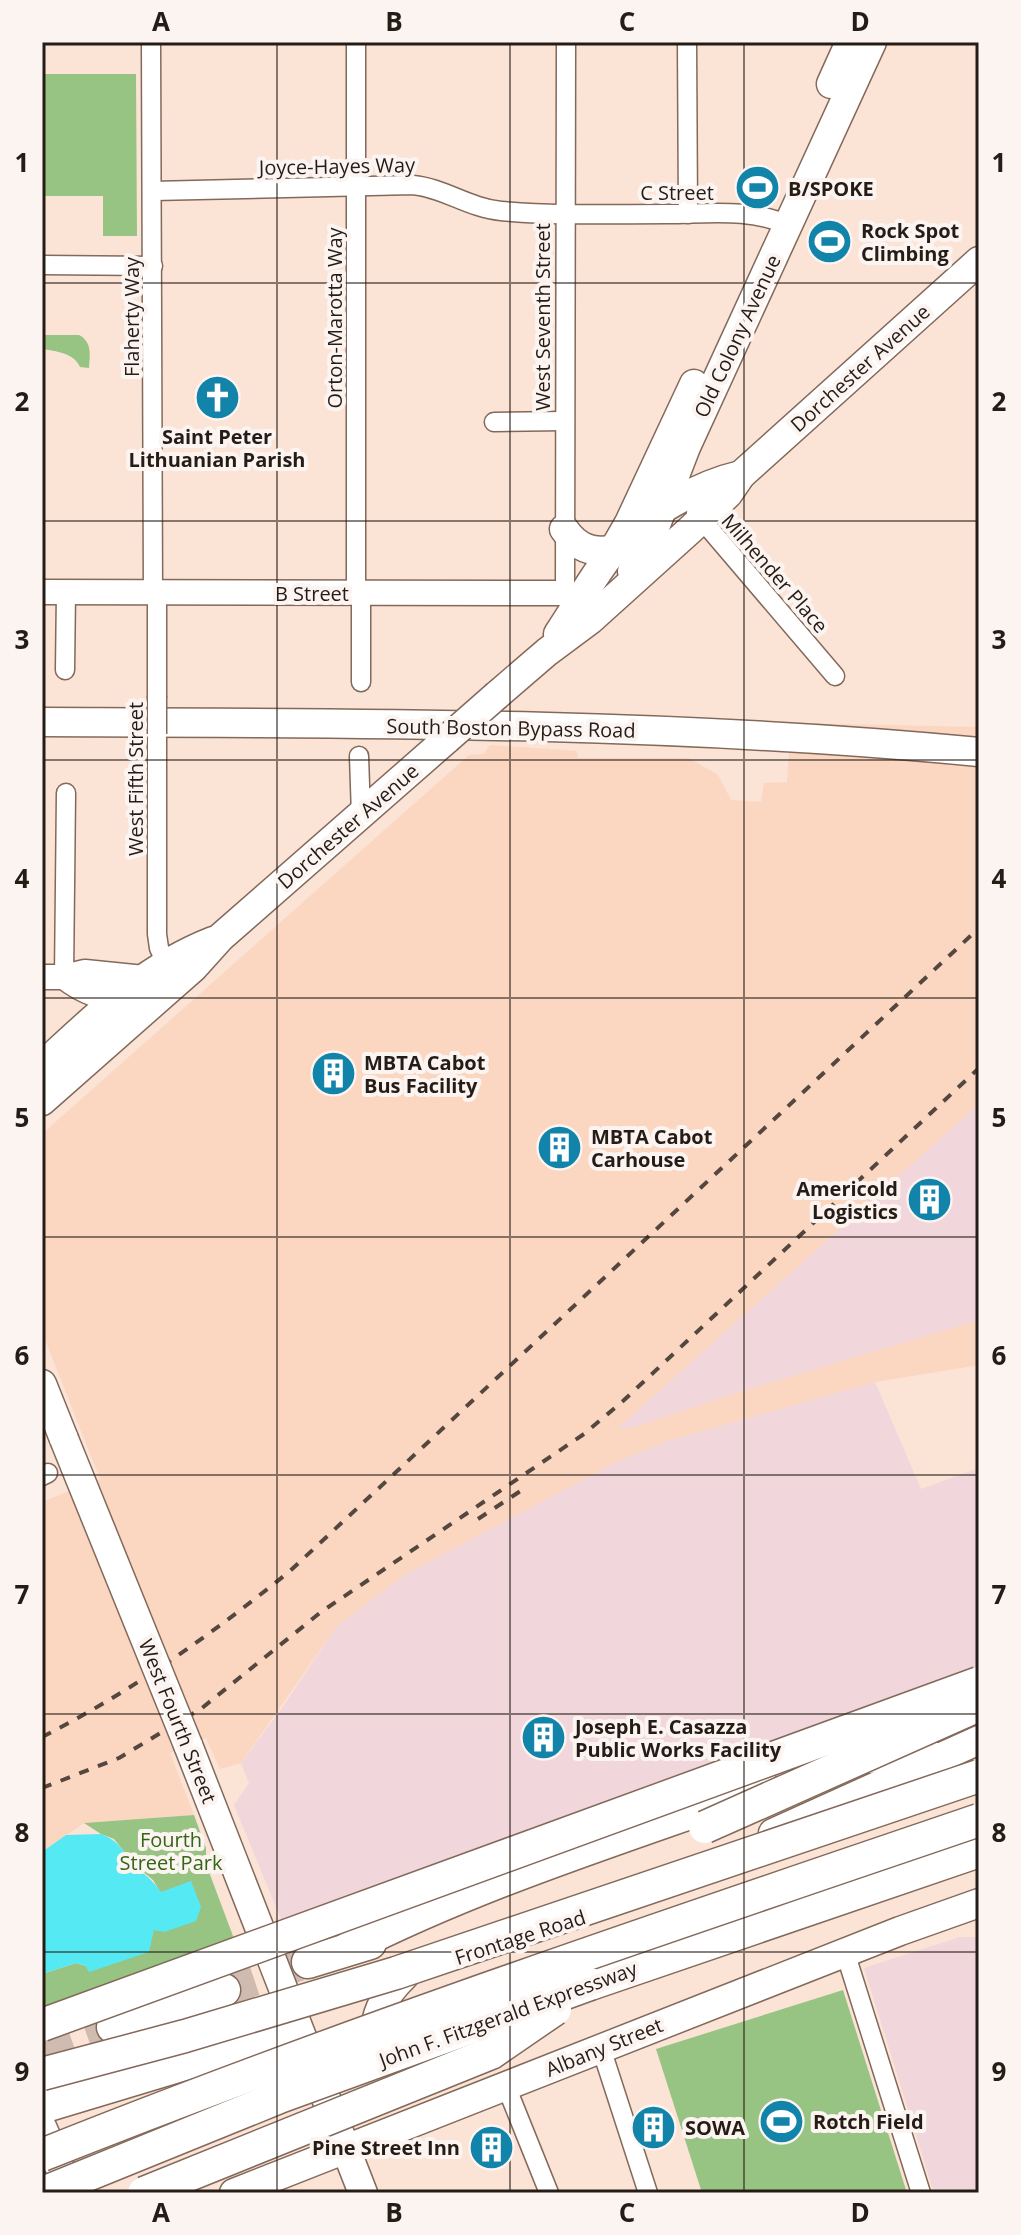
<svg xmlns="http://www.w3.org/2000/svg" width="1021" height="2235" font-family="'Open Sans',sans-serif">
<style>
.industrial{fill:#f1d7dc}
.built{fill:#fbd6c1}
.green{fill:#97c483}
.water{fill:#55eaf3}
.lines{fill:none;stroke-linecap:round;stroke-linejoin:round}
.motorway-tunnel{stroke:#d0bbb0;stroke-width:32;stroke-dasharray:32 16;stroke-linecap:butt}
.minor-casing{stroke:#83695a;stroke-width:21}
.secondary-casing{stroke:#83695a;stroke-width:27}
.primary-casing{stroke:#83695a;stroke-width:31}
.motorway-casing{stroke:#83695a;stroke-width:35}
.minor{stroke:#fff;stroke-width:18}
.secondary{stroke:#fff;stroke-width:24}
.primary{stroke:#fff;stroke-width:28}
.motorway{stroke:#fff;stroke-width:32}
.rail{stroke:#54473f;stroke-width:4;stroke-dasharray:10 10;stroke-linecap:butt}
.minor-bridge-casing{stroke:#83695a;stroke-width:21;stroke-linecap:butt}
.primary-bridge-casing{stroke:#83695a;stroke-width:31;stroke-linecap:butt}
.motorway-bridge-casing{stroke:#83695a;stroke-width:35;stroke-linecap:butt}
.minor-bridge{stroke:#fff;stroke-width:18}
.primary-bridge{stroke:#fff;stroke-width:28}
.motorway-bridge{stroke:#fff;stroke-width:32}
.grid{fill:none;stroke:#261c16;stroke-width:2;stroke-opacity:0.55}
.labels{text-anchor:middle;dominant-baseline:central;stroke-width:8;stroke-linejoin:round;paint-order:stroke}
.street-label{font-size:20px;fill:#261c16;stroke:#fbf4f1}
.poi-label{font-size:20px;font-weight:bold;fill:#261c16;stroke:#fbf4f1;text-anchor:start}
.park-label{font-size:20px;fill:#336615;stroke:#fbf4f1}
.neatline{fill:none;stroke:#261c16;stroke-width:3}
.grid-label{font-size:26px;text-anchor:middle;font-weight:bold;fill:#261c16}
</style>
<rect width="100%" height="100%" fill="#fbe3d6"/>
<!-- industrial -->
<g class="industrial">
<path d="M979,1104V1320L746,1390L632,1428H617Z"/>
<path d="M875,1382L921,1489L979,1468V1676L285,1929L234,1805L249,1783L241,1763L282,1708L337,1626L406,1574L618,1461L667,1441Z"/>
<path d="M960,1937H979V2193H934L864,1968Z"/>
</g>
<!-- built -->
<path class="built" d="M791,723L979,727V1104L618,1428H632L746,1390L979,1320V1365L875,1382L667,1441L618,1461L406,1574L337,1626L241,1763L220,1769L206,1738L170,1753L194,1815L84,1823L42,1852V1502L100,1479L42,1332V1134L469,755L484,754L490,745L577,751L578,758H689L718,775L731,800L761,802L764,783L787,782Z"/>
<!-- green -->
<g class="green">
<path d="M42,74H136L137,236H103V196H42Z"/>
<path d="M42,335H79C92,342 90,354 89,368L80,367C74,353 56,351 42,349Z"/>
<path d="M194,1815L206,1848V1864L236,1944L42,2018V1974L76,1963L86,1966L89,1971L161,1893L153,1880L135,1865L114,1839L101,1834L84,1823Z"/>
<path d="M843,1990L907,2193H702L656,2049Z"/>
</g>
<!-- water -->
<path class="water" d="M101,1834C119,1841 122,1850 134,1864C143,1874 153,1880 161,1892L191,1881L201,1907L196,1921L164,1932L154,1930L149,1952L89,1972L86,1966L76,1963L42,1974V1852L66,1835Z"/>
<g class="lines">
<!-- motorway-tunnel -->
<g class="motorway-tunnel">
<path d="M224,1990L308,1962"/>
<path d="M42,2052L113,2027"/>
</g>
<defs>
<g id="minor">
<path d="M151,42L153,593"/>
<path d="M356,42V593"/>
<path d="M687,42L688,214"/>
<path d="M153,191L413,185C444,188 469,208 501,211C556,216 611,214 667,214C708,214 750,208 788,225"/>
<path d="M42,265L153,266"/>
<path d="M494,422L564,421"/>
<path d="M696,513L835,676"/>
<path d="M565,593L566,42"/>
<path d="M65,670L66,592"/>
<path d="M361,682V593"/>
<path d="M157,696V593"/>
<path d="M157,734V934L159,948L166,963"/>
<path d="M359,756L361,815"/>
<path d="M64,977L66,793"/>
<path d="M42,1476L48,1473"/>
<path d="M845,1952L921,2193"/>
<path d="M601,2048L648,2193"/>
<path d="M506,2086L549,2193"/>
</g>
<g id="secondary">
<path d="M42,592L565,593L581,600"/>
<path d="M42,977H64L85,972L144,978"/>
<path d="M64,977C83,992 105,1000 130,1001"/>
</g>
<g id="primary">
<path d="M831,84L850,42"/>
<path d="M564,529C577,548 593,554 614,549"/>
<path d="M614,549L629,523L694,384"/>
<path d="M632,571L649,543L686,447L872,42"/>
<path d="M558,634C577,606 595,572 617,546C645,514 701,484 741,475"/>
<path d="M497,695L547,652L590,620L691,529L728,494L741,475L979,261"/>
<path d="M42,722C354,723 668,722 979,752"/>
<path d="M42,1066C96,1016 144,968 213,941"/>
<path d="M42,1101L194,967L221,937L447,739"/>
<path d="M42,1384L64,1439"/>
<path d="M188,1745L363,2193"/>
<path d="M773,1833L979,1740"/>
<path d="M375,2048C372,2017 383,1996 405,1975"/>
<path d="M42,2127L71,2193"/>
<path d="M234,2193L900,1931L979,1903"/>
</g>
<g id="motorway">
<path d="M865,1757L907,1755L937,1759"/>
<path d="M349,1948C481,1881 624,1837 763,1787"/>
<path d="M308,1962L370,1943"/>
<path d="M590,1984L979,1851"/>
<path d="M113,2027L224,1990"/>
<path d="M42,2107L231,2050L292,2037"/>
</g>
</defs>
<!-- minor casing -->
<use href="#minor" class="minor-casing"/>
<!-- secondary casing -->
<use href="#secondary" class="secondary-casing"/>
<!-- primary casing -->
<use href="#primary" class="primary-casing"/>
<!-- motorway casing -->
<use href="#motorway" class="motorway-casing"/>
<!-- minor -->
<use href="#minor" class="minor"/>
<!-- secondary -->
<use href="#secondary" class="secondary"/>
<!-- primary -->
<use href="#primary" class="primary"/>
<!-- motorway -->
<use href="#motorway" class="motorway"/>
<!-- rail -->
<g class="rail">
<path d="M478,1519L528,1486"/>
<path d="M42,1737C131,1692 212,1634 290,1571L979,928"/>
<path d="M42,1788L119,1758L202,1708L321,1612L584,1434L623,1401L979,1068"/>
</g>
<defs>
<path id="minor-bridge" d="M157,696V734"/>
<g id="primary-bridge">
<path d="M447,739L497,695"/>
<path d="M64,1439L188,1745"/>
</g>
<g id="motorway-bridge">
<path d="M705,1827L979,1705"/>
<path d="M42,2025L979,1683"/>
<path d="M42,2074L185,2036L396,1973L979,1776"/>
<path d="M42,2155C350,2032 665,1927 979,1820"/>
<path d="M43,2193L282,2096L590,1984"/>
<path d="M144,2193L491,2053L555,2009"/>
</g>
</defs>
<!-- minor-bridge casing -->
<use href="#minor-bridge" class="minor-bridge-casing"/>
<!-- primary-bridge casing -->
<use href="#primary-bridge" class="primary-bridge-casing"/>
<!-- motorway-bridge casing -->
<use href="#motorway-bridge" class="motorway-bridge-casing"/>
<!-- minor-bridge -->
<use href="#minor-bridge" class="minor-bridge"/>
<!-- primary-bridge -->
<use href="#primary-bridge" class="primary-bridge"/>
<!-- motorway-bridge -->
<use href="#motorway-bridge" class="motorway-bridge"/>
</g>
<!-- grid -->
<path class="grid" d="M277,42V2193M510,42V2193M744,42V2193M42,283H979M42,521H979M42,760H979M42,998H979M42,1237H979M42,1475H979M42,1714H979M42,1952H979"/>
<!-- icons -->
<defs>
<symbol id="stadium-disc" viewBox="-11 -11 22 22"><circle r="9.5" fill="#1284aa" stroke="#fbf4f1"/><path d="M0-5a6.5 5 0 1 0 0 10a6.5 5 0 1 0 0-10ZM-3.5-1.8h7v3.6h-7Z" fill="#fff"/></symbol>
<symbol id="church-disc" viewBox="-11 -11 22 22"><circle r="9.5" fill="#1284aa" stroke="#fbf4f1"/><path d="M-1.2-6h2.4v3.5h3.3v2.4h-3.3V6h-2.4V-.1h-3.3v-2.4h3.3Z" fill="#fff"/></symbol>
<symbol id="building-disc" viewBox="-11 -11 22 22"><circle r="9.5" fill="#1284aa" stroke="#fbf4f1"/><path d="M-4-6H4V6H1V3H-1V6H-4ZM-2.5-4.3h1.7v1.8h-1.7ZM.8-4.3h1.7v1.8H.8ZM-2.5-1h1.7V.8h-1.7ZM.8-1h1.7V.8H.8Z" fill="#fff"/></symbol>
</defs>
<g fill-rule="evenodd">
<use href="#stadium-disc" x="732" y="162" width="51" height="51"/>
<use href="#stadium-disc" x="804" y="216" width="51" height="51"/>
<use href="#church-disc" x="192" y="372" width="51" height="51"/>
<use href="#building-disc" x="308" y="1048" width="51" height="51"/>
<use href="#building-disc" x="534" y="1122" width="51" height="51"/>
<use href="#building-disc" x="904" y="1174" width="51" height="51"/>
<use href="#building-disc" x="518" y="1712" width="51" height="51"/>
<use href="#stadium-disc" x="756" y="2096" width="51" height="51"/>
<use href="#building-disc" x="628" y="2102" width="51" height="51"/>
<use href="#building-disc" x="466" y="2122" width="51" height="51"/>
</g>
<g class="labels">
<!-- street labels -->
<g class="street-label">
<text transform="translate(337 166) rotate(-1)">Joyce-Hayes Way</text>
<text x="677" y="192">C Street</text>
<text transform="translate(131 317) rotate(-90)">Flaherty Way</text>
<text transform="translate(542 317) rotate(-90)">West Seventh Street</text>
<text transform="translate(334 318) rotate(-90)">Orton-Marotta Way</text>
<text transform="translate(737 336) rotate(-65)">Old Colony Avenue</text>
<text transform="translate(860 368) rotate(-42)">Dorchester Avenue</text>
<text transform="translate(775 573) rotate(49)">Milhender Place</text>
<text x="312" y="593">B Street</text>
<text transform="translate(511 728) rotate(1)">South Boston Bypass Road</text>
<text transform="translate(135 779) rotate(-90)">West Fifth Street</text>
<text transform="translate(348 826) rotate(-41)">Dorchester Avenue</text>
<text transform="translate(178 1721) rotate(68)">West Fourth Street</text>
<text transform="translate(520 1937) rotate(-18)">Frontage Road</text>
<text transform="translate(508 2014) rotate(-20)">John F. Fitzgerald Expressway</text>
<text transform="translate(604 2047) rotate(-22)">Albany Street</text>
</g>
<!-- poi labels -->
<g class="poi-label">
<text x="788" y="188">B/SPOKE</text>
<text x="861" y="230">Rock Spot<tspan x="861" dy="23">Climbing</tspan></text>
<text x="217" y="436" text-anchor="middle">Saint Peter<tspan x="217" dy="23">Lithuanian Parish</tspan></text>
<text x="364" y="1062">MBTA Cabot<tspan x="364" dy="23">Bus Facility</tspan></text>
<text x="591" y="1136">MBTA Cabot<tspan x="591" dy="23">Carhouse</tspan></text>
<text x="898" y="1188" text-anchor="end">Americold<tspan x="898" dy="23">Logistics</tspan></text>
<text x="575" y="1726">Joseph E. Casazza<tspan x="575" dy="23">Public Works Facility</tspan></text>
<text x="813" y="2121">Rotch Field</text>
<text x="685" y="2127">SOWA</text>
<text x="460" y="2147" text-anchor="end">Pine Street Inn</text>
</g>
<!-- park labels -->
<g class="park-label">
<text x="171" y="1839">Fourth<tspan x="171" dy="23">Street Park</tspan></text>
</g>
</g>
<!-- border -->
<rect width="1021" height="2235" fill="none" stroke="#fbf4f1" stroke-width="88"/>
<rect x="44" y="44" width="933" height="2147" class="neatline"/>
<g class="grid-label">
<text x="161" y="31">A</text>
<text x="394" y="31">B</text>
<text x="627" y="31">C</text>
<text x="860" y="31">D</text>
<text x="22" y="172">1</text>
<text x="999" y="172">1</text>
<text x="22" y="411">2</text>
<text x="999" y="411">2</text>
<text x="22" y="649">3</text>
<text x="999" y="649">3</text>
<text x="22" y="888">4</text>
<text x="999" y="888">4</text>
<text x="22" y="1127">5</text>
<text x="999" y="1127">5</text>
<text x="22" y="1365">6</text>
<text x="999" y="1365">6</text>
<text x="22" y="1604">7</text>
<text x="999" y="1604">7</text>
<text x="22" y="1842">8</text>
<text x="999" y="1842">8</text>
<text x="22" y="2081">9</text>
<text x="999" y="2081">9</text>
<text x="161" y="2222">A</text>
<text x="394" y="2222">B</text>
<text x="627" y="2222">C</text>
<text x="860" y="2222">D</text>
</g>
</svg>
